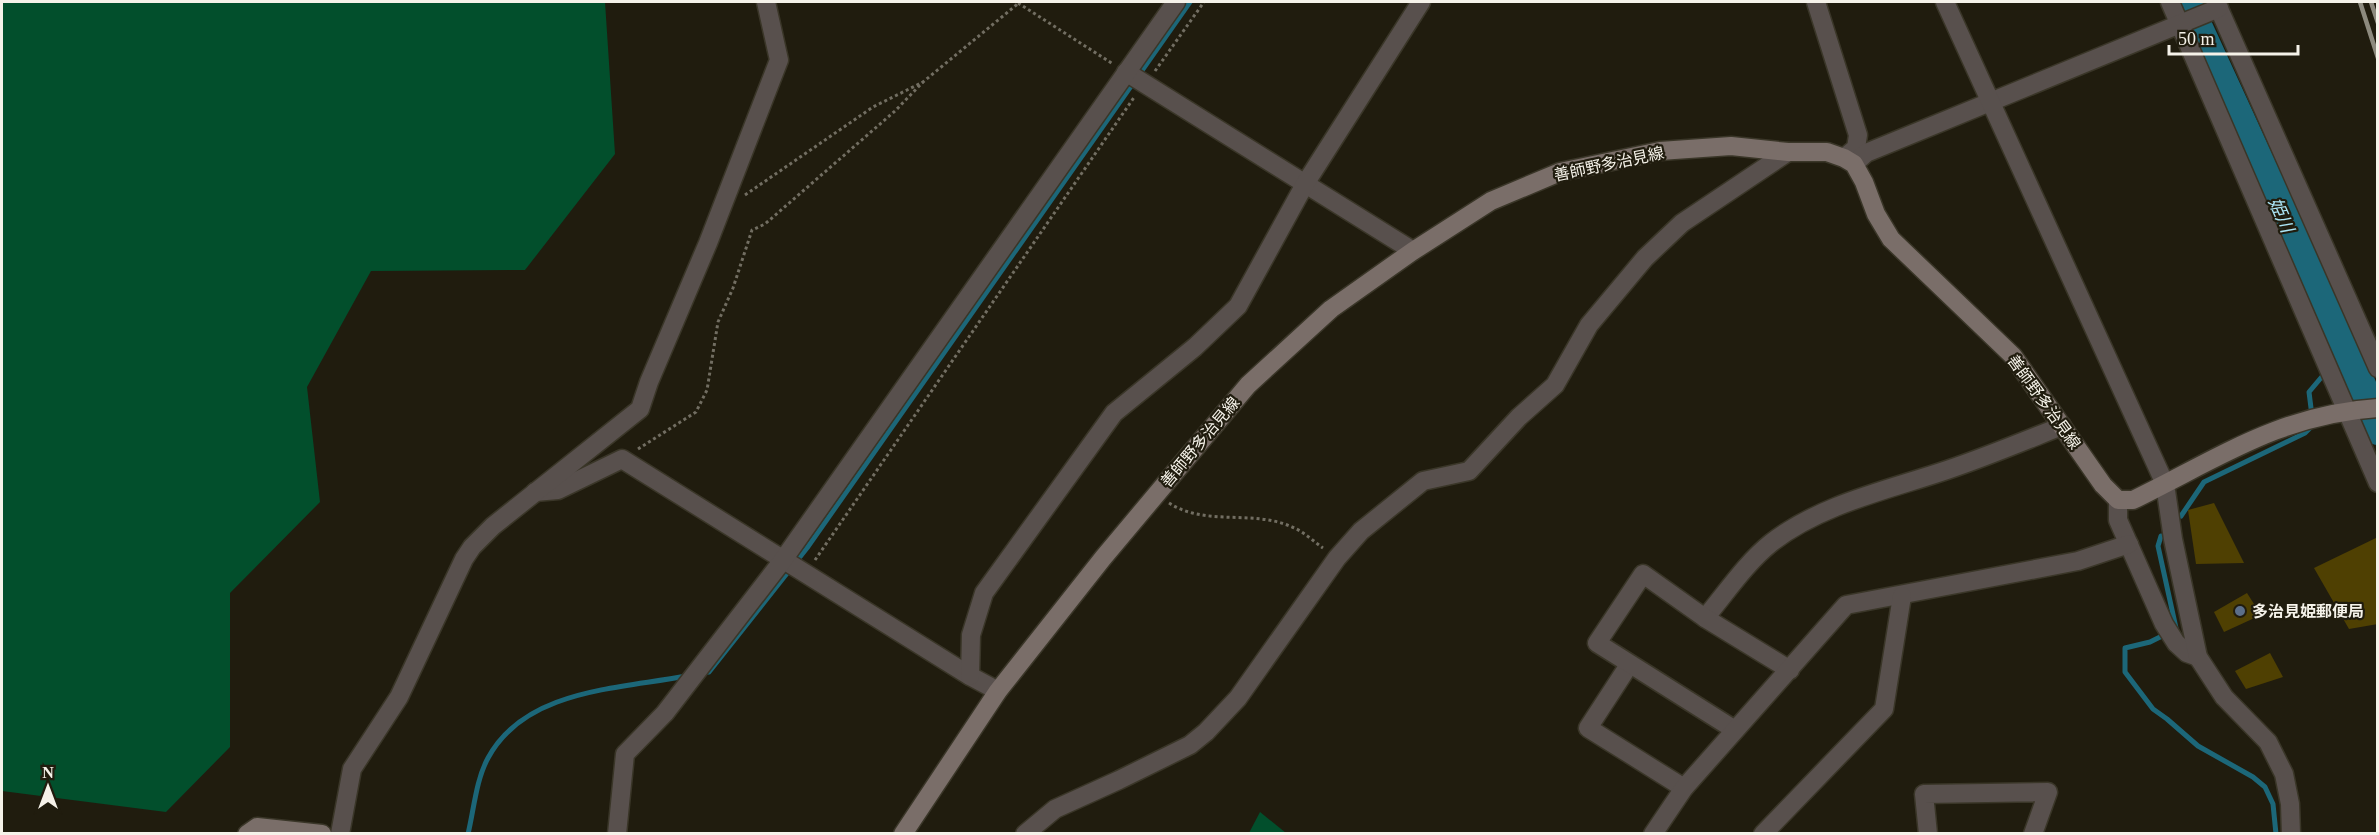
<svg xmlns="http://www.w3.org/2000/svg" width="2379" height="835" font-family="'Times New Roman','Noto Sans JP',serif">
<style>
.green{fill:#024f2c}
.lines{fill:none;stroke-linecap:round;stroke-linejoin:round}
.stream{stroke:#1c6779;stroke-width:5}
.river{stroke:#1c6779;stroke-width:32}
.building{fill:#4f4002}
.minor-casing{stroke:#3a3628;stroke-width:21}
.tertiary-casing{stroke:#3a3628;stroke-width:21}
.secondary-casing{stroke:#3a3628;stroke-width:21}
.path{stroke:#726e62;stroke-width:3;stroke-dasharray:3 3;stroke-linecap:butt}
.minor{stroke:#58504d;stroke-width:18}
.tertiary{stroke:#58504d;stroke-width:18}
.secondary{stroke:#7a6e69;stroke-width:18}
.rail{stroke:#8d8a7e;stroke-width:4.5}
.service-dot{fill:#5c6f8a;stroke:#201c0e;stroke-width:2}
.labels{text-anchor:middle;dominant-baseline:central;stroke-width:4.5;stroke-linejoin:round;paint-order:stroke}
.street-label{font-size:16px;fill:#f5f2e9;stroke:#201c0e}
.poi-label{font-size:16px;font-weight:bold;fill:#f5f2e9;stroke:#201c0e;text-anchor:start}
.water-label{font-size:18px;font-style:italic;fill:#ace5f6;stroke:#201c0e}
</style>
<rect width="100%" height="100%" fill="#201c0e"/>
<!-- green -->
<g class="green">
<path d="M2,2H605L615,154L525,270L371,271L307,387L320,502L230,593V747L166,812L2,791Z"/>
<path d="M1260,812L1286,833H1249Z"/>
</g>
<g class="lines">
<!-- stream -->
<g class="stream">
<path d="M2312,416L2309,392L2325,373L2353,368"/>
<path d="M2181,516L2204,482L2305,433L2313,425"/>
<path d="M2161,536L2158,546L2176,628L2174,630"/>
<path d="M2166,634L2150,642L2125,648V672L2153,709L2167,719L2198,746L2253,777L2265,787L2273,804L2276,834"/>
<path d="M701,673L709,672L807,548L1190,2"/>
<path d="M468,834C474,809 476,780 488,758C525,689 619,689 686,676"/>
</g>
<!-- river -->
<path class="river" d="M2185,2L2353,368L2378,429"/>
</g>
<!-- building -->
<g class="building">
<path d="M2214,503L2244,563L2196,564L2188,510Z"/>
<path d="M2378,537V624L2349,629L2314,568Z"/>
<path d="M2247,593L2261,615L2224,632L2214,612Z"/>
<path d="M2270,653L2283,677L2246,689L2235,671Z"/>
</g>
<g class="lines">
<defs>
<g id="minor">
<path d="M1816,2L1858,135L1856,148L1844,158"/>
<path d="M2170,2L2378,483"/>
<path d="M2216,2L2378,368"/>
<path d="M1126,72L1413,251"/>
<path d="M1854,164L1866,153L2219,8"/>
<path d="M535,492L558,490L622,459L970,676L998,691"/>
<path d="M2118,500V520L2164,624L2176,643L2187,653L2198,657"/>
<path d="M1705,618C1726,593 1746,563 1771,543C1821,504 1888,490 1947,470C1986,457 2024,441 2062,426"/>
<path d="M1629,665L1588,728L1684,788"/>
<path d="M970,676L971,635L984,593L1114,413L1195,347L1238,306L1305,184L1421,2"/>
<path d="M1735,730L1597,643L1643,574L1705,618L1790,670"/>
<path d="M340,834L352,769L399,697L464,559L472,547L493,526L640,409L649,382L708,243L779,60L766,2"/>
<path d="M617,834L625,754L665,713L783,560L1176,2"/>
<path d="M1025,834L1055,809L1119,780L1190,745L1206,732L1238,698L1337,558L1361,531L1423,481L1469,471L1519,417L1555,385L1589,325L1645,258L1682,223L1788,152"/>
<path d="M1653,834L1684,788L1846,605L2078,561L2129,544"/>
<path d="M1763,834L1884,709L1902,596"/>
<path d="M1928,834L1924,794L2048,792L2033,834"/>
</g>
<path id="tertiary" d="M1945,2L2165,484L2173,539L2198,657L2224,697L2268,742L2284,774L2290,804L2291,834"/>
<g id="secondary">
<path d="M247,834L257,827L322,834"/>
<path d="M903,834L998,691L1103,558L1248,385L1331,309L1413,251L1491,201L1560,172L1660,151L1731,146L1788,152H1827L1844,158L1854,164L1864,182L1876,214L1891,239L2013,356L2103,485L2118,500H2133C2217,459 2281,414 2378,408"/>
</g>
</defs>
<!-- minor casing -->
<use href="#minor" class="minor-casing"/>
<!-- tertiary casing -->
<use href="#tertiary" class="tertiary-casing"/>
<!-- secondary casing -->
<use href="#secondary" class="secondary-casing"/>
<!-- path -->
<g class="path">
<path d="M1018,3L1113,64"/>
<path d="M1155,71L1204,2"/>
<path d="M745,195L873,107L923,82L1020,2"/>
<path d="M638,449L696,412L707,390L718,322L733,288L752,230L765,224L895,111L923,82"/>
<path d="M1169,503C1206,527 1253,509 1292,527C1303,531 1313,541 1323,548"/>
<path d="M815,560L1135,96"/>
</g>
<!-- minor -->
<use href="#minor" class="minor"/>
<!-- tertiary -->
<use href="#tertiary" class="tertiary"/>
<!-- secondary -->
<use href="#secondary" class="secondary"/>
<!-- rail -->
<g class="rail">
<path d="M2360,2L2378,58"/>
<path d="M2371,2L2378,23"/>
</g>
</g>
<!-- markers -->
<circle class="service-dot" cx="2240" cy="611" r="6"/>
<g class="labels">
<!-- street labels -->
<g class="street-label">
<text transform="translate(1609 164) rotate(-12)">善師野多治見線</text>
<text transform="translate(2044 402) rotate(54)">善師野多治見線</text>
<text transform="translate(1200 442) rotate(-50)">善師野多治見線</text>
</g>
<!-- poi labels -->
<g class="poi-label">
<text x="2252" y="611">多治見姫郵便局</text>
</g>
<!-- water labels -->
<g class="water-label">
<text transform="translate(2281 215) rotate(66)">姫川</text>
</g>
</g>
<!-- border -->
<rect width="2379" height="835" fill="none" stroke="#f5f2e9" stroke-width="6"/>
<!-- north arrow -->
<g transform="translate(48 787)" stroke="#201c0e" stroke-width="4.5" paint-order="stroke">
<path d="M0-4.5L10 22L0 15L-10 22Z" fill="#f5f2e9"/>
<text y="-9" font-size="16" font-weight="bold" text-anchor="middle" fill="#f5f2e9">N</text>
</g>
<!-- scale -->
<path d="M2169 45v9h129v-9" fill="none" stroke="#f5f2e9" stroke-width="3"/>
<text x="2178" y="45" font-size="18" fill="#f5f2e9" stroke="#201c0e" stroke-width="4.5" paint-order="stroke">50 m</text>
</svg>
